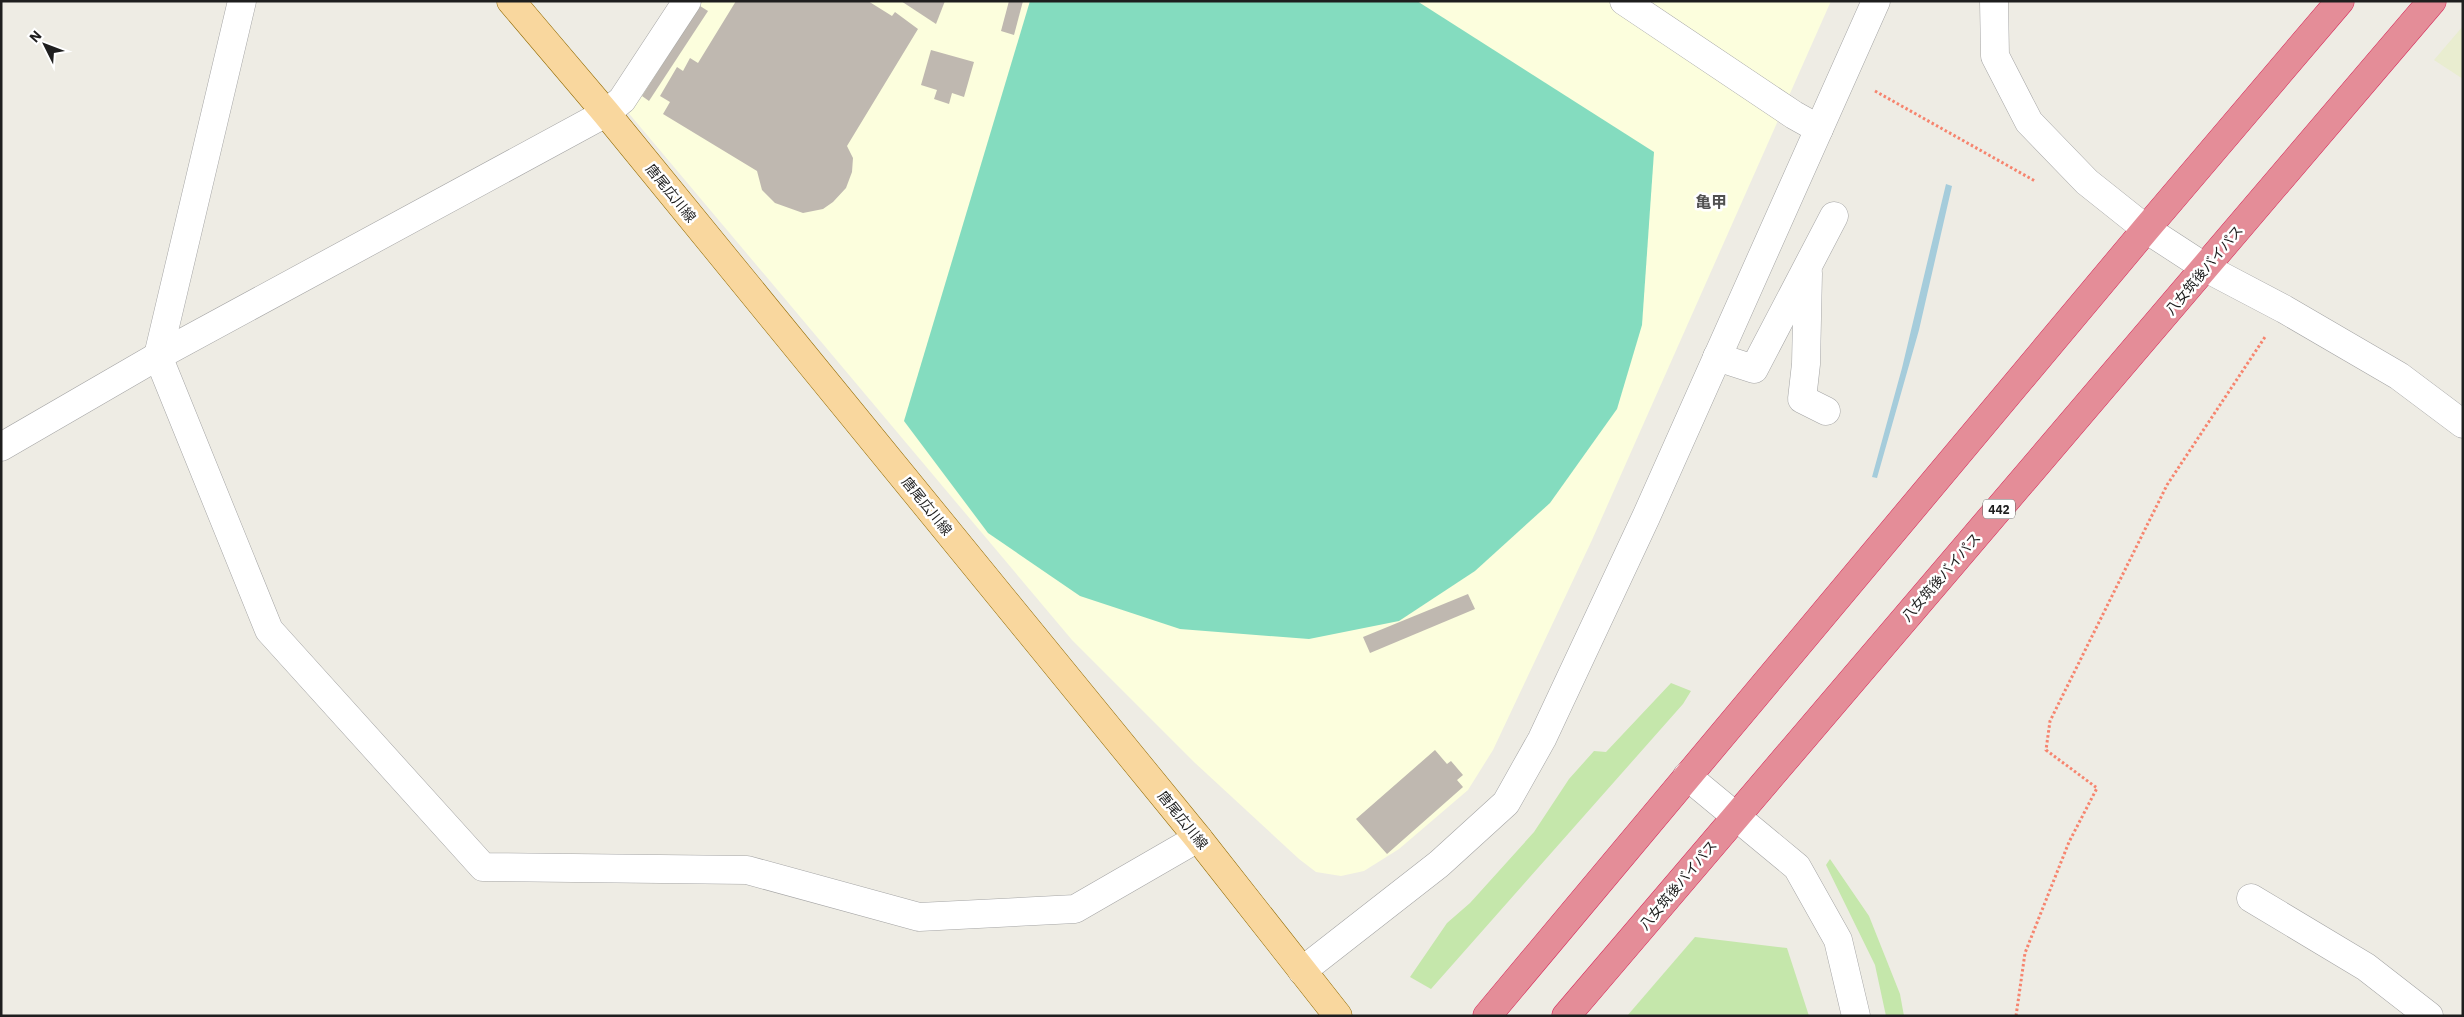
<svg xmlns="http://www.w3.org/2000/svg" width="2464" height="1017" font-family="'IBM Plex Sans','Noto Sans JP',sans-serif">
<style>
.education{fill:#fcfedd}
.farmland{fill:#e9edd0}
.grass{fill:#c5e7ab}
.pitch{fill:#84dcbf}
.water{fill:#a5ccdb}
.building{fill:#bfb8b0}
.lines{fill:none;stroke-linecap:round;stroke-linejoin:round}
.minor-casing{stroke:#a5a5a5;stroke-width:29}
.major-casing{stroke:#936c04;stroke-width:29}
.highway-casing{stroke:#d5295a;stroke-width:29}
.path{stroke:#f6846e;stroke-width:3;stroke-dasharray:2.5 2.5;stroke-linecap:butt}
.minor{stroke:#fff;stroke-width:28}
.major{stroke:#f9d79e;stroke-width:28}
.highway{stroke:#e48d98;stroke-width:28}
.labels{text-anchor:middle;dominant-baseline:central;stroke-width:5;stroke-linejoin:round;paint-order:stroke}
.shield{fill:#fff;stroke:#626262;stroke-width:1}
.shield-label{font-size:12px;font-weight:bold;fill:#1e1e1e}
.street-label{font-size:14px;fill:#1e1e1e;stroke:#fff}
.quarter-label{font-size:16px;font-weight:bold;fill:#515151;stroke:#fff}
</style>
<rect width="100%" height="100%" fill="#eeece4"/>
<!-- education -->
<path class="education" d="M698,1H1831L1592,540L1493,750L1468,790L1399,849L1364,871L1341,876L1316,872L1299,859L1194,762L1072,640L626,110Z"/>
<!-- farmland -->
<path class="farmland" d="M2463,26V79L2434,60Z"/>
<!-- grass -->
<g class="grass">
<path d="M1671,683L1691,691L1683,704L1431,989L1410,977L1447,923L1470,903L1534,832L1569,779L1594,751L1606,752Z"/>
<path d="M1830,859L1869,916L1900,994L1904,1016H1886L1875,965L1826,865Z"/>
<path d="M1695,937L1787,948L1809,1016H1627Z"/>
</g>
<!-- pitch -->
<path class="pitch" d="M1030,1H1417L1654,152L1642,325L1617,409L1550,503L1475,571L1399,621L1309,639L1180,629L1080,596L988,533L904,421Z"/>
<!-- water -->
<path class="water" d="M1946,184L1952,186L1919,330L1877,478L1872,477L1902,368Z"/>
<!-- building -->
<g class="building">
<path d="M736,1H868L892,16L895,12L918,29L847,146L853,158L852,172L846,188L833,202L823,209L803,213L775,203L762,190L757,171L663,114L670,102L660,96L677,67L683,71L690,58L698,63Z"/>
<path d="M901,1H945L936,24Z"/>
<path d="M1009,1H1023L1014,35L1001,31Z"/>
<path d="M700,6L708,11L649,101L642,96Z"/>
<path d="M931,50L974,62L964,97L952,93L949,104L934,99L937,90L921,85Z"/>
<path d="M1468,594L1475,609L1370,653L1363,637Z"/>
<path d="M1435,750L1447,764L1451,761L1463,775L1457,780L1463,787L1387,854L1356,819Z"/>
</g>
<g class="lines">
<defs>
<g id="minor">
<path d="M242,1L158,356L269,630L483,867L747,870L919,917L1075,909L1198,838"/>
<path d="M1624,1L1794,115L1819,129"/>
<path d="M1994,1L1995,56L2029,122L2087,182L2146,229L2206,268L2284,309L2399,376L2463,424"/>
<path d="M1808,273L1806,364L1802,399L1826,411"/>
<path d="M1717,357L1754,369L1834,216"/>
<path d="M1,447L158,356L606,113L622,100L687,1"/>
<path d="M1687,776L1797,867L1838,940L1856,1016"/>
<path d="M2251,898L2366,967L2429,1016"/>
<path d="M1302,971L1439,864L1506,803L1542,739L1646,517L1876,1"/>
</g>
<path id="major" d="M511,1L606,113L1198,838L1338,1016"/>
<g id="highway">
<path d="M1487,1016L2146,229L2340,1"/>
<path d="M1566,1016L2432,1"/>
</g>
</defs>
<!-- minor casing -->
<use href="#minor" class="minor-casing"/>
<!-- major casing -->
<use href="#major" class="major-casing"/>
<!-- highway casing -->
<use href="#highway" class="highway-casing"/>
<!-- path -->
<g class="path">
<path d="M1875,91L2035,181"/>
<path d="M2016,1016L2025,953L2069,842L2097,788L2046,750L2050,721L2167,485L2265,337"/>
</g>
<!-- minor -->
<use href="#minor" class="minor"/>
<!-- major -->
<use href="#major" class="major"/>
<!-- highway -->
<use href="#highway" class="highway"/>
</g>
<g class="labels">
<!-- shield labels -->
<rect class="shield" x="1983" y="499.5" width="32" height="19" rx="4"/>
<g class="shield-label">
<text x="1999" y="509">442</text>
</g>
<!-- street labels -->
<g class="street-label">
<text transform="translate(671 193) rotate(51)">唐尾広川線</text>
<text transform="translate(2204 270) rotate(-50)">八女筑後バイパス</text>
<text transform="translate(927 506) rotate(51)">唐尾広川線</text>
<text transform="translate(1941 577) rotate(-49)">八女筑後バイパス</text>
<text transform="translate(1183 820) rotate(51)">唐尾広川線</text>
<text transform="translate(1678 885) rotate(-50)">八女筑後バイパス</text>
</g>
<!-- quarter labels -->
<g class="quarter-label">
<text x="1711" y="202">亀甲</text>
</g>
</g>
<!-- border -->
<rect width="2464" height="1017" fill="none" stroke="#1e1e1e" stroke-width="5"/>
<!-- north arrow -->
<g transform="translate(45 45) rotate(312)" stroke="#ffffff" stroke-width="4" paint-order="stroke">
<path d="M0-4L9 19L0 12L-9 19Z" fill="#1e1e1e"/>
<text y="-8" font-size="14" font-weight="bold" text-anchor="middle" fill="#1e1e1e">N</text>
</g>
</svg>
